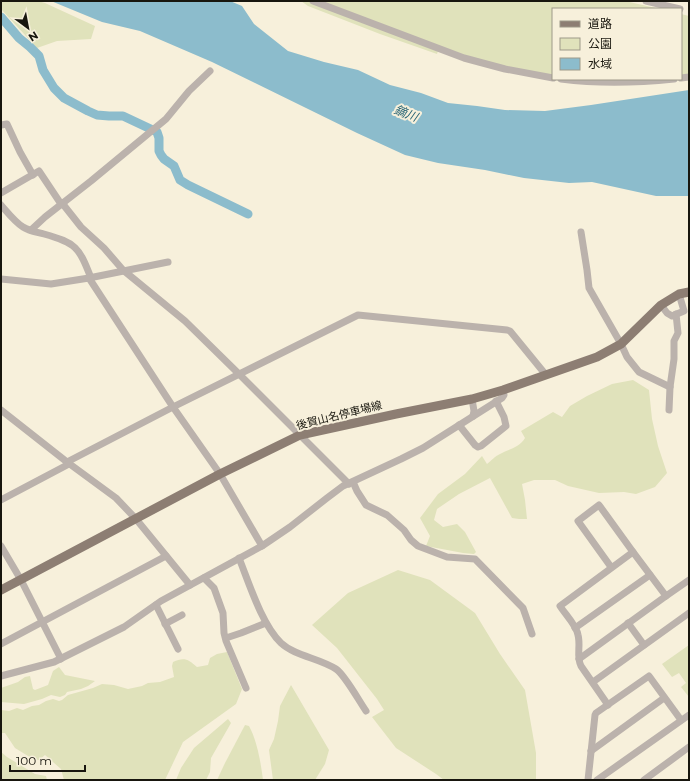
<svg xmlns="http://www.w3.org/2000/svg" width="690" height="781" font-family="Montserrat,'Noto Sans JP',sans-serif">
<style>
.green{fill:#e0e2bb}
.water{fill:#8cbccc}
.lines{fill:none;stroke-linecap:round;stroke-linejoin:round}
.river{stroke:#8cbccc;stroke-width:9}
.minor{stroke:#bbb2ac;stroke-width:7}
.major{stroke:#8d7e73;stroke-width:9}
.labels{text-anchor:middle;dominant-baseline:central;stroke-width:4;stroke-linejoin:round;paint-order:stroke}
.street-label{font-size:11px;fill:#18160e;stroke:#f7f0db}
.water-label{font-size:12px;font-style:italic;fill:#226072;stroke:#f7f0db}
</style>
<rect width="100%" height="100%" fill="#f7f0db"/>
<!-- green -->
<g class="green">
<path d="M1,1H38L45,3L95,26L91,39L57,41L37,48L1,9Z"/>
<path d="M301,1H625L660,9H553V79H681V14L689,16V79L640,85L563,81L531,76L438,51L437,54L380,34L308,6Z"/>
<path d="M633,380L649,390L652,419L658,446L667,473L655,487L636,494L624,492L599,493L568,486L555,480H534L522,484L525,500L527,519H519L512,518L490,478L459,494L437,509L434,520L443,527L457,524L465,532L476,552L474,554L463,553L426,546L430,536L420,518L438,494L465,474L482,456L487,464C491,461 495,456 500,454C509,449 519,448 525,438L521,431L553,412L562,417L570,406L587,396L612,384Z"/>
<path d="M398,570L430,580L475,613L500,654L525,690L536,753V780H444L436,774L396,748L372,717L384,710L377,699L337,648L312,625L348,593Z"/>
<path d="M689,645V697L681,687L686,683L679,673L672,677L662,664Z"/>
<path d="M227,652L242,689L236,704L183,742L165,780H64L61,769L45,755L39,760L33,759L15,748L5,733H1V710L9,711L17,708L23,710L32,706L39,705L46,701L53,699L59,701L62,700L68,695L93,688L102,684L114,685L128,689L142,686L148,683L160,682L174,677L172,666L173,662C184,657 188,659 197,667L208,665L210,658L217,654Z"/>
<path d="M59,667L65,675L95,681L88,686L81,689L67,692L65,695L60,697L51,695L42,699L24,704L1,702V688L18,682L25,677L30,676L33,689L35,690L48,685L53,671Z"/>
<path d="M291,685L329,750L325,764L315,780H273L269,750L274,739L278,721L280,706Z"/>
<path d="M228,719L231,723L211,758L210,772L206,780H176L181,768L194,748Z"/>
<path d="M245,725L249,726C257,740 261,764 263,780H217L225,763Z"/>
<path d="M1,752L7,757L35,774L46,776L47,780H1Z"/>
</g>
<!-- water -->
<path class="water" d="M51,1H230L242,6L254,24L288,51L324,62L358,70L390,85L421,93L448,103L477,106L505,110L545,111L591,105L689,90V196H656L592,182L569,183L524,178L485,170L438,163L405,155L357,133L212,62L140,31L102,22Z"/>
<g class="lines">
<!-- river -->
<path class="river" d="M1,17L19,38L30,47L39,56L43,70L54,88L64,98L88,111L97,115L109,116H123L157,132L159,138V151L161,155L164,159L174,166L180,180L188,185L248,214"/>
<!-- minor -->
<g class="minor">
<path d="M313,1L464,58L505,69L553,78"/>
<path d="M646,1L680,9"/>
<path d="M681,78L689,77"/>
<path d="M561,79C599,84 636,83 674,79"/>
<path d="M1,125L7,124L20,152L33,175"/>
<path d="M1,193L39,171L61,204"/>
<path d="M62,203L81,227L104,248L123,270L185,321L239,374L349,484"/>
<path d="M1,205C8,213 15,222 23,227C29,231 37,232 44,234C76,243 79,247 91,278"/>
<path d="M31,230L45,217L91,181L166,119L189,91L210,71"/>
<path d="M581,232L587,270L589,288L621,344L627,357L639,372L670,387"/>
<path d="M89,278L173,407L220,474L262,546"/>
<path d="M1,279L51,284L89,278L168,262"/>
<path d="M661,305L667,313L672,316L684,311L679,294"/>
<path d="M472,399L474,411L473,416"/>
<path d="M1,410L67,462L116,498L136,519L190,585"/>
<path d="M669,410L670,387L674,359V341L678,333L676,314"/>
<path d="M459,425L475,445L478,447L481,446L506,426L504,417L496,401"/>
<path d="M67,462L173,407L358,315L507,330L510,331L546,375"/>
<path d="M353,482L357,491L366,505L387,515L404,530L411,540L418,546L447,557L475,559L523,608L532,634"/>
<path d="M1,500L69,464"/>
<path d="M1,546L21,580L61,659"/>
<path d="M239,558C249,583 262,625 281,643C295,656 319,658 336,669C345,675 359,701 366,711"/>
<path d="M611,567L578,521L599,505L633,552L666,596"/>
<path d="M204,578L214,588L223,613L224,633L226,641L246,688"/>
<path d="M156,605L178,649"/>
<path d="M628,623L644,645"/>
<path d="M165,624L182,615"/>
<path d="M575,628L650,575"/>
<path d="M226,638L241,633L266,623"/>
<path d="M1,644L166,556"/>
<path d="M579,659L666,596L689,580"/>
<path d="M1,676L54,662L124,627L161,601L262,546L290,527L327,498L343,486L401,459L423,448L502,398L504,395L503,390"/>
<path d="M593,682L689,613"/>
<path d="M608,705L581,666C576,656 581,646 578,635C577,626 565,614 560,606L633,552"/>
<path d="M591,751L664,698"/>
<path d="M588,780L595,715L596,713L649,676L681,720"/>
<path d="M597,780L689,715"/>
<path d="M644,780L689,747"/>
</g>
<!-- major -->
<path class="major" d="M1,590L220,474L300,435L396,414L472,399L503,390L597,357L621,344L661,305L679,294L689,292"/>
</g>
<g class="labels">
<!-- street labels -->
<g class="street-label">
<text transform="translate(339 415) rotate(-14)">後賀山名停車場線</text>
</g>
<!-- water labels -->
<g class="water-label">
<text transform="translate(406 113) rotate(21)">鏑川</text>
</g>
</g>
<!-- border -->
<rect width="690" height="781" fill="none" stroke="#18160e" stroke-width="4"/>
<!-- legend -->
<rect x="552" y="8" width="130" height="72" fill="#f7f0db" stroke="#9e9989"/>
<rect x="560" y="21" width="20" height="6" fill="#8d7e73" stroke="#9e9989"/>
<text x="588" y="28" font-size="12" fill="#18160e">道路</text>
<rect x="560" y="38" width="20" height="12" fill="#e0e2bb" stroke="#9e9989"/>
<text x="588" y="48" font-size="12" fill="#18160e">公園</text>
<rect x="560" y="58" width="20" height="12" fill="#8cbccc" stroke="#9e9989"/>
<text x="588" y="68" font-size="12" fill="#18160e">水域</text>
<!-- north arrow -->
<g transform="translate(28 28) rotate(148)" stroke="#f7f0db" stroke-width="3" paint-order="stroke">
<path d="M0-3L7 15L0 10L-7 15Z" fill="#18160e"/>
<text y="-6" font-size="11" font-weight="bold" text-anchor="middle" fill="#18160e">N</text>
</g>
<!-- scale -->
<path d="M10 765v6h75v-6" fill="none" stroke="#18160e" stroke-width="2"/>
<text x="16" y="765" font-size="12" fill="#18160e" stroke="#f7f0db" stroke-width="3" paint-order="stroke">100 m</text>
</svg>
